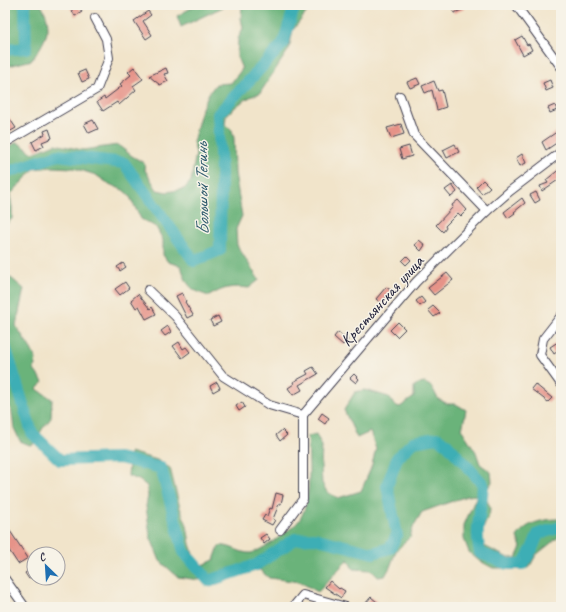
<svg xmlns="http://www.w3.org/2000/svg" width="566" height="612" font-family="Caveat,sans-serif">
<style>
.forest{fill:#6ab37a;stroke:#466a5a}
.lines{fill:none;stroke-linecap:round;stroke-linejoin:round}
.river{stroke:#3daeb5;stroke-width:12}
.building{fill:#e69388}
.minor-casing{stroke:#413f50;stroke-width:10}
.minor{stroke:#fff;stroke-width:8}
.labels{text-anchor:middle;dominant-baseline:central;stroke-width:3;stroke-linejoin:round;paint-order:stroke}
.street-label{font-size:17px;fill:#22223b;stroke:#f7f3e8}
.water-label{font-size:18px;font-style:italic;fill:#2d5a6c;stroke:#f7f3e8}
</style>
<rect width="100%" height="100%" fill="#f7f3e8"/>
<filter id="ink" filterUnits="userSpaceOnUse"><feTurbulence type="fractalNoise" baseFrequency=".025" numOctaves="2"/><feDisplacementMap in="SourceGraphic" scale="8" xChannelSelector="R" yChannelSelector="G"/><feConvolveMatrix kernelMatrix="1 2 1 2 8 2 1 2 1" color-interpolation-filters="sRGB"/></filter>
<filter id="wash" filterUnits="userSpaceOnUse"><feTurbulence type="fractalNoise" baseFrequency=".012" numOctaves="4" result="noise"/><feDisplacementMap in="SourceGraphic" scale="16" xChannelSelector="R" yChannelSelector="G"/><feGaussianBlur stdDeviation="0.9" result="paint"/><feColorMatrix in="noise" values="0 0 0 0 0 0 0 0 0 0 0 0 0 0 0 0 0 1.4 0 .05"/><feComposite in="paint" operator="in"/></filter>
<g filter="url(#wash)">
<rect width="100%" height="100%" fill="#f1e4ca"/>
<!-- forest -->
<g class="forest">
<path d="M5,5H41C55,27 45,41 32,60L5,67Z"/>
<path d="M196,5H227L181,27L177,16Z"/>
<path d="M242,5H311L310,8L293,30L289,49L260,93C247,97 235,106 226,116L225,125L232,130L234,138L235,173L242,216L236,229L237,245L259,280L249,288C231,286 225,287 209,296C189,290 187,285 181,266L168,262L163,255V240L156,227L141,219L129,195L123,190L109,184L96,175L74,168L52,167L34,169L10,195L12,207V219L5,225V149L17,142L33,153L55,144L82,150L118,145L132,156L144,163L145,170L157,190L167,192L184,189L191,181L196,153L193,142L202,108L209,93L216,84L231,83L242,69L237,57L238,39L243,28L241,18Z"/>
<path d="M5,277L11,278L24,289L16,326L31,349L36,359L34,370L43,382L37,389L52,399L51,418L43,428L32,446L20,441L14,428L12,413L7,402L5,386Z"/>
<path d="M425,383L432,387L438,399L448,404H456L466,410L462,430L476,452L480,464L491,472L492,482L483,495C497,512 486,516 482,533C481,537 483,542 484,546L508,558H516L521,547L517,537C526,522 544,519 561,519V535L536,555L529,568H493L478,560L469,552L464,539V525L477,495L467,496L422,512L413,527L410,537L396,551L390,567L385,576L378,577L371,570L353,569L348,559L318,592L300,582L269,578L260,570L230,568L199,580L178,577L160,561L150,536L146,506L148,496L147,486L139,480L128,476L130,452L157,460L170,468L180,508L187,525L190,544L194,556L203,565L214,560L219,546C230,544 240,554 251,553C257,552 273,542 278,538C284,533 292,528 297,523C314,503 308,461 308,436L316,434L322,446L321,468L322,483L327,492L338,498L361,491L371,468L376,449L370,432L357,438L344,410L355,392L365,390L389,397L394,405L400,407L414,397V386L418,384Z"/>
</g>
<g class="lines">
<!-- river -->
<g class="river">
<path d="M5,50L26,48L25,5"/>
<path d="M5,173L58,155L124,163L194,261L220,250L221,173L218,114L283,44L295,5"/>
<path d="M5,346L32,433L60,460L119,458L161,468L184,552L209,581L256,565L295,539L314,538L373,553L390,548L397,535L387,486L397,458L413,442L437,438L447,444L483,484C482,507 474,530 480,553L507,564H523L532,549L538,534L561,527"/>
</g>
</g>
<g id="blocks">
<!-- building -->
<g class="building">
<path d="M74,5H78L82,12L75,16L70,7Z"/>
<path d="M456,5H462L464,9L454,13L451,7Z"/>
<path d="M148,11L151,15L143,21L152,35L146,39L134,21Z"/>
<path d="M522,36L527,45L529,44L532,50L523,55L515,40Z"/>
<path d="M134,67L143,79L133,86L136,90L119,105L117,102L103,111L97,102L104,97L105,99L122,86L120,84L131,75L128,72Z"/>
<path d="M166,68L168,73L164,74L168,81L160,85L149,76Z"/>
<path d="M85,70L89,79L82,82L78,73Z"/>
<path d="M417,78L420,84L410,88L407,82Z"/>
<path d="M550,80L553,88L546,91L543,83Z"/>
<path d="M434,81L438,91L442,90L446,107L437,110L432,90L425,93L422,86Z"/>
<path d="M555,105L557,110L550,113L548,108Z"/>
<path d="M5,112L16,128L9,132L5,126Z"/>
<path d="M93,120L98,129L89,133L84,124Z"/>
<path d="M401,124L404,134L391,138L387,128Z"/>
<path d="M49,129L52,138L42,142L44,146L36,150L32,142L45,134L44,131Z"/>
<path d="M561,129V140L546,150L542,142Z"/>
<path d="M455,144L459,152L447,158L443,150Z"/>
<path d="M409,146L412,156L402,159L399,149Z"/>
<path d="M522,154L526,163L520,166L516,158Z"/>
<path d="M561,168V178L542,191L540,186L548,183L546,180Z"/>
<path d="M483,180L490,187L482,194L476,187Z"/>
<path d="M452,185L457,192L451,197L445,190Z"/>
<path d="M536,192L540,200L535,203L530,195Z"/>
<path d="M522,198L525,203L514,212L515,213L508,218L504,212Z"/>
<path d="M458,200L467,210L461,216L458,213L445,226L446,228L443,232L436,225L453,207L452,205Z"/>
<path d="M419,240L425,245L421,251L415,245Z"/>
<path d="M407,256L411,260L406,265L402,261Z"/>
<path d="M123,263L126,267L120,271L117,267Z"/>
<path d="M447,273L453,280L434,295L428,288Z"/>
<path d="M125,282L129,288L120,295L115,289Z"/>
<path d="M386,287L392,291L381,303L376,299Z"/>
<path d="M182,293L186,301L185,302L193,315L187,318L176,296Z"/>
<path d="M138,294L150,309L152,307L156,314L146,319L139,306L136,308L131,300Z"/>
<path d="M421,297L425,302L420,306L416,301Z"/>
<path d="M433,306L440,313L434,317L428,310Z"/>
<path d="M218,316L221,322L213,326L210,320Z"/>
<path d="M398,322L405,329L397,337L390,330Z"/>
<path d="M168,326L171,332L165,336L161,331Z"/>
<path d="M338,332L348,340L343,345L334,337Z"/>
<path d="M561,340V349L554,354L550,347Z"/>
<path d="M179,342L183,349L186,347L190,352L182,358L173,346Z"/>
<path d="M313,367L318,374L299,385L302,390L293,395L288,388L294,384L293,382L308,374L306,371Z"/>
<path d="M354,374L359,379L356,383L350,378Z"/>
<path d="M217,382L220,388L213,392L210,386Z"/>
<path d="M535,384L552,398L548,402L531,389Z"/>
<path d="M242,402L245,407L239,411L236,406Z"/>
<path d="M322,413L329,418L325,424L318,419Z"/>
<path d="M282,430L287,435L280,441L276,435Z"/>
<path d="M276,493L283,495L281,504H279L273,519L275,520L272,525L262,520L265,515L267,516L270,508L272,509Z"/>
<path d="M10,531L28,558L18,564L5,544L8,540L5,535Z"/>
<path d="M266,534L270,539L264,544L260,538Z"/>
<path d="M34,567V575L29,579L25,573Z"/>
<path d="M330,581L339,589L340,588L345,591L341,598L325,587Z"/>
<path d="M371,597L383,607H369L365,604Z"/>
</g>
</g>
</g>
<g filter="url(#ink)">
<use href="#blocks" fill-opacity="0" stroke="#413f50" stroke-width="1"/>
<g class="lines">
<defs>
<g id="minor">
<path d="M516,5L561,67"/>
<path d="M400,96L414,135L487,211"/>
<path d="M5,143L97,89L109,58L106,39L95,18"/>
<path d="M148,290L175,316L223,376L269,405L303,415"/>
<path d="M561,316L543,339L540,355L561,384"/>
<path d="M280,530L303,499V415L416,282L487,211L510,191L561,152"/>
<path d="M5,579L25,607"/>
<path d="M293,607L303,595L346,607"/>
</g>
</defs>
<!-- minor casing -->
<use href="#minor" class="minor-casing"/>
<!-- minor -->
<use href="#minor" class="minor"/>
</g>
</g>
<g class="labels">
<!-- street labels -->
<g class="street-label">
<text transform="translate(382 301) rotate(-48)">Крестьянская улица</text>
</g>
<!-- water labels -->
<g class="water-label">
<text transform="translate(202 189) rotate(-91)">Большой Тегинь</text>
</g>
</g>
<!-- margin -->
<rect width="566" height="612" fill="none" stroke="#f7f3e8" stroke-width="20"/>
<!-- north arrow -->
<g transform="translate(46 566) rotate(335)"><circle r="19" fill="#f7f3e8" stroke="#a29fa3"/>
<path d="M0-3L7 15L0 10L-7 15Z" fill="#1f6fb2"/>
<text y="-6" font-size="11" font-weight="bold" text-anchor="middle" fill="#22223b">С</text>
</g>
</svg>
